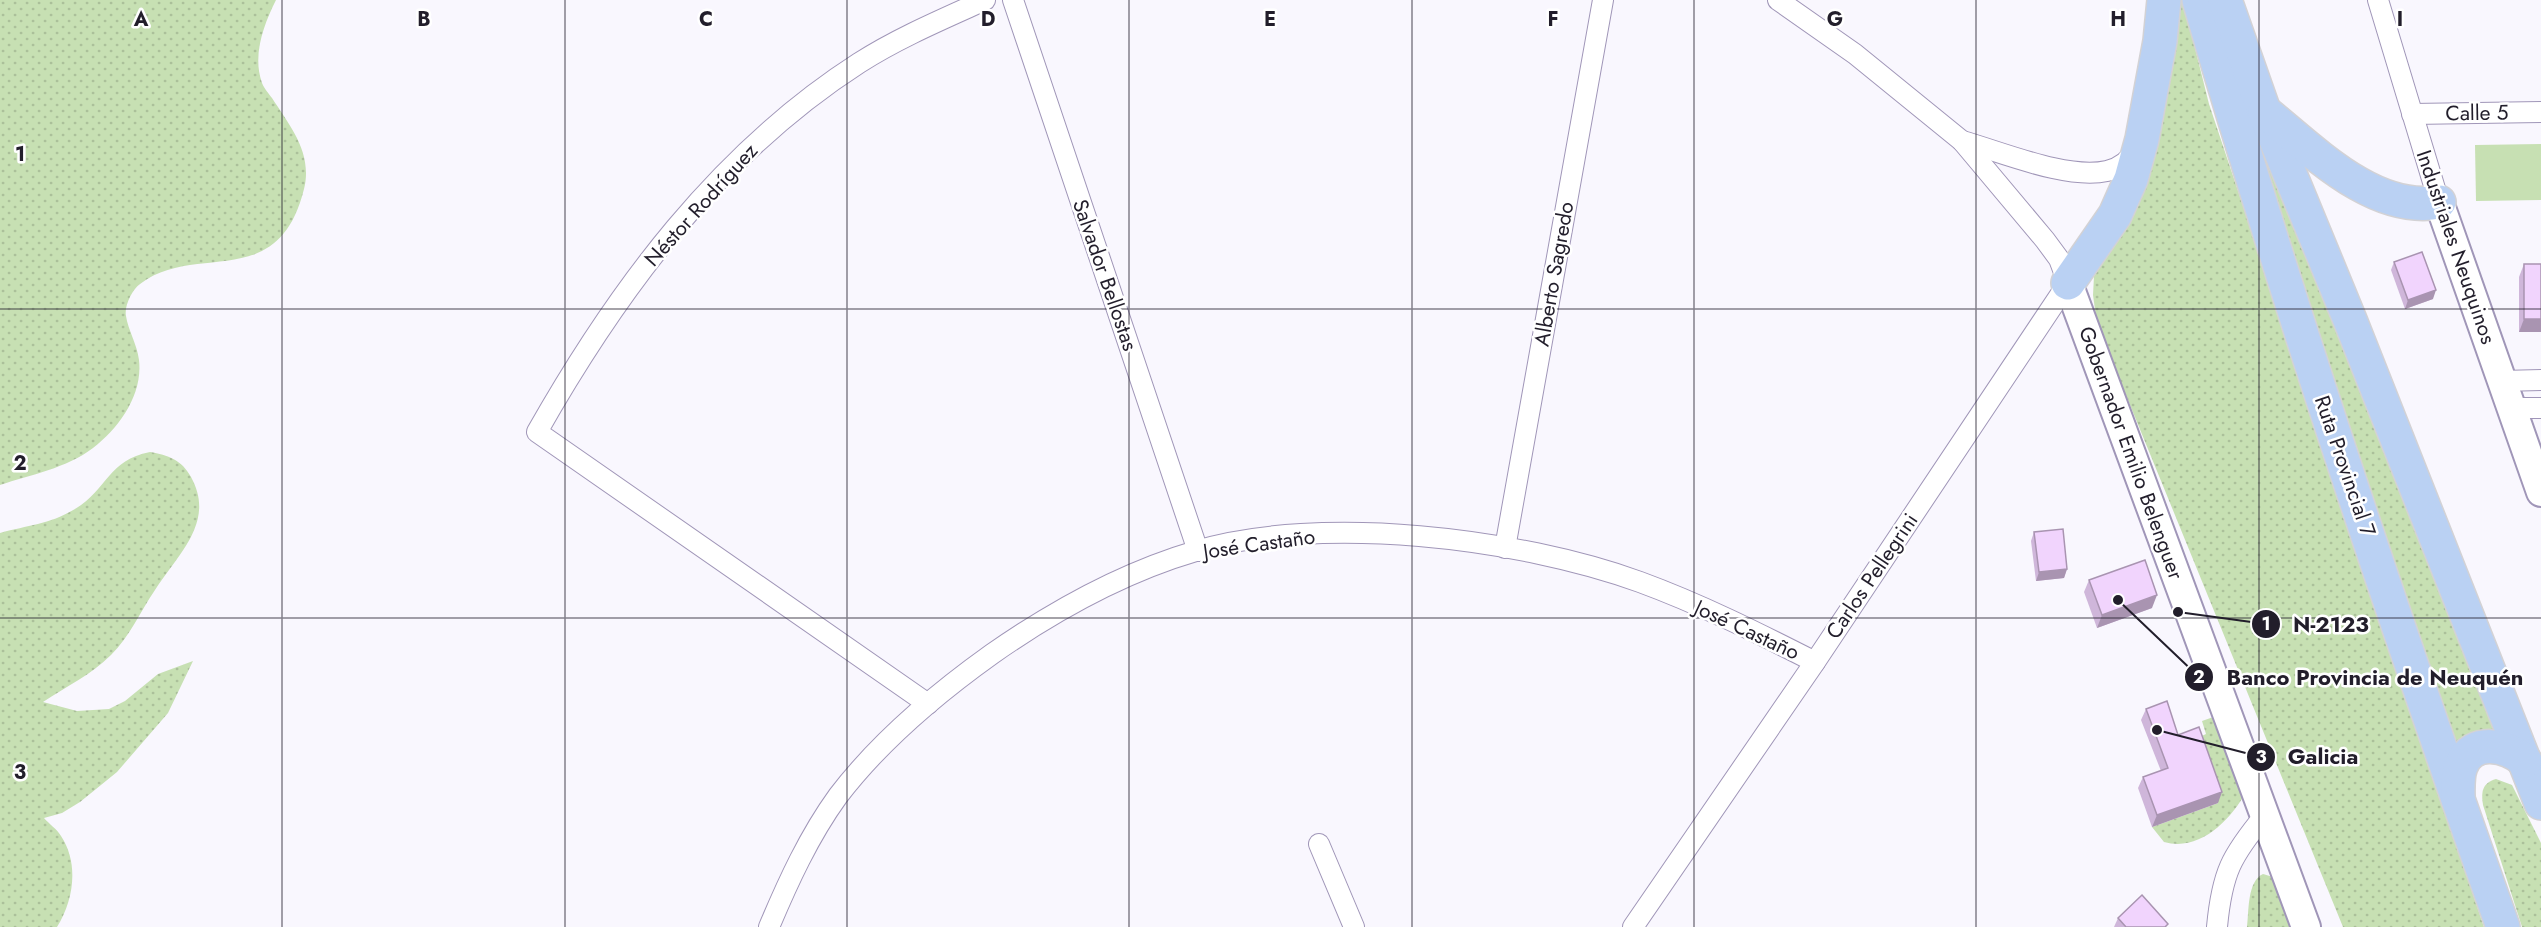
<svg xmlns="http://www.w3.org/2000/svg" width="2541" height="927" font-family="Jost,sans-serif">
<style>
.green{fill:url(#green-dots)}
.pitch{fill:#c7e0b3}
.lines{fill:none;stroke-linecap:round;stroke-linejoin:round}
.street-casing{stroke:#a096b8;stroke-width:22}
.secondary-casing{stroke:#a096b8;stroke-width:32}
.highway-casing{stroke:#d3d2d5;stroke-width:36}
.street{stroke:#fff;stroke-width:20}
.secondary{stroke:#fff;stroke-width:28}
.highway{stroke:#bad1f3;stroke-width:33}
.wall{fill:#cfb6da}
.shaded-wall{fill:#a994b1}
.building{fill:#f1d4fd;stroke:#a994b1;stroke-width:1.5}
.grid{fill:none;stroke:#221e2b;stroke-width:1.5;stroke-opacity:0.55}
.labels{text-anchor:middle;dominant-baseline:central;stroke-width:5;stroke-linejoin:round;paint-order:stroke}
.street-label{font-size:21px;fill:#221e2b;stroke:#fff}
.grid-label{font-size:20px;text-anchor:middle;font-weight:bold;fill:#221e2b;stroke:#fff;stroke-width:5;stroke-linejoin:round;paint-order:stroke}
.leader{fill:none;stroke:#221e2b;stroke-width:2}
.callout-dot{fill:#221e2b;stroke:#fff;stroke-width:2}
.mark-label{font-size:18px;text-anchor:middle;font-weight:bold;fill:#fff}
.callout-label{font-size:22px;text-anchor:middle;font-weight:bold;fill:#221e2b;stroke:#fff;stroke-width:5;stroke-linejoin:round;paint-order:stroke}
</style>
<defs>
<pattern id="green-dots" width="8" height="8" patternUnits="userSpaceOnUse" patternTransform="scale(1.5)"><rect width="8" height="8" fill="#c7e0b3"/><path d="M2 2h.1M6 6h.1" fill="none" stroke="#abc09a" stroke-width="1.8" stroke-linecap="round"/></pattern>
</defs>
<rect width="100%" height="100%" fill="#f9f7fe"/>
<!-- green -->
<g class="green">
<path d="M0,0H276C264,24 252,55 262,83C264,88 269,94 272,98C290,126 313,153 304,189C278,294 196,241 140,284C132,290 124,306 126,316C128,330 137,344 139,360C143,395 119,428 93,448C67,468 30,475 0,485Z"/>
<path d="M2176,0H2183L2209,104L2484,927H2343L2097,324L2093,295L2094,276L2126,228L2154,155L2162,123Z"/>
<path d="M2216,11L2495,730L2485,732L2457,751L2296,282Z"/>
<path d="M150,452C168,455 182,460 191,477C216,522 178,554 155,590C140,612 130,636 111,655C91,675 67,686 43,702L77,711L109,709L125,701L158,674L193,661L168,713L117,772L80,802L62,813L44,818C49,824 57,829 61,836C79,863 74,900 57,927H0V533C28,525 48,525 75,509C108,489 108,460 150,452Z"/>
<path d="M2219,715L2246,792C2230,821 2199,852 2164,842L2152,827L2218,803L2195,739L2206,734L2202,721Z"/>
<path d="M2496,779L2512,785L2541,843V927H2522L2483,805C2481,792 2482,783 2496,779Z"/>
<path d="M2263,874L2273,877L2295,927H2247C2249,912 2247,881 2263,874Z"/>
</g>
<!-- pitch -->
<path class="pitch" d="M2541,144V200L2476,201L2475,145Z"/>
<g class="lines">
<defs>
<g id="street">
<path d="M1013,0L1198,551"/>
<path d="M2378,0L2439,202"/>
<path d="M2412,114L2541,112"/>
<path d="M1962,141C2002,152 2067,180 2107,171C2120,168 2130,160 2136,149"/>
<path d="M2502,381L2541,380"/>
<path d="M2512,408H2541"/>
<path d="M1505,548L1603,0"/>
<path d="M928,704L537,432C618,289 719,153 859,63C898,38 943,19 985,0"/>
<path d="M1319,844L1354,927"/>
<path d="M769,927C788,882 809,836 838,796C880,741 936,694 992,654C1055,610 1121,573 1196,551C1321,514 1519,538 1640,582C1700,604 1758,633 1815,662"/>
<path d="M1633,927L1815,662L2068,283L2059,259L2045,240L1962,141L1855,54L1778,0"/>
<path d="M2217,927C2222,873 2231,856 2265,815"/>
</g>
<g id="secondary">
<path d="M2439,202L2541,492"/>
<path d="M2068,283L2306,927"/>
</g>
<g id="highway">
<path d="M2199,0C2290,312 2394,620 2503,927"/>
<path d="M2225,0L2264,111L2350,320L2541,803"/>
<path d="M2265,112C2312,150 2374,214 2439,202"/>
<path d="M2068,283L2115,215L2131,179L2142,139L2160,41L2164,0"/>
<path d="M2458,799C2458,788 2457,776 2461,766C2472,737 2507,745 2525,761"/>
</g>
</defs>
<!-- street casing -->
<use href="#street" class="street-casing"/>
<!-- secondary casing -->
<use href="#secondary" class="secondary-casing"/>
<!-- highway casing -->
<use href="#highway" class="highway-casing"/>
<!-- street -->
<use href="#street" class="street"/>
<!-- secondary -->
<use href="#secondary" class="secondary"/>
<!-- highway -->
<use href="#highway" class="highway"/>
</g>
<!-- wall -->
<g class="wall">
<path d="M2394,262L2433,299L2405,309L2391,270Z"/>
<path d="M2524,264H2541V332H2519V277Z"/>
<path d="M2034,532L2067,569L2064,578L2036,581L2031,541Z"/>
<path d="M2089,580L2152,608L2097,628L2084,592Z"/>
<path d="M2146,709L2178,735L2218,803L2152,827L2138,788L2143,777L2161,771L2141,720Z"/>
<path d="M2118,918L2167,927H2114Z"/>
</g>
<!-- shaded-wall -->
<g class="shaded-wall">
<path d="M2436,290L2433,299L2405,309L2408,300Z"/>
<path d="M2524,319H2541V332H2519Z"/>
<path d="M2067,569L2064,578L2036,581L2039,572Z"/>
<path d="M2157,595L2152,608L2097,628L2102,615Z"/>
<path d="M2222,792L2218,803L2152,827L2157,815Z"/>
</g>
<!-- building -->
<g class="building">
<path d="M2422,252L2436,290L2408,300L2394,262Z"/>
<rect x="2524" y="264" width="17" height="55"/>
<path d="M2063,529L2067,569L2039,572L2034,532Z"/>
<path d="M2145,560L2157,595L2102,615L2089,580Z"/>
<path d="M2167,701L2178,735L2199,727L2222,792L2157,815L2143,777L2168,768L2146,709Z"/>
<path d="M2142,895L2168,924L2165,927H2126L2118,918Z"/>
</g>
<!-- grid -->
<path class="grid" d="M282,0V927M565,0V927M847,0V927M1129,0V927M1412,0V927M1694,0V927M1976,0V927M2259,0V927M0,309H2541M0,618H2541"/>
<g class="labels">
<!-- street labels -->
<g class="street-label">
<text transform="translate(2477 113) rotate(-1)">Calle 5</text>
<text transform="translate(701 205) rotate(-48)">Néstor Rodríguez</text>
<text transform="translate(2456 247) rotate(71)">Industriales Neuquinos</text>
<text transform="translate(1554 274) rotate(-80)">Alberto Sagredo</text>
<text transform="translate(1105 275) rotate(71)">Salvador Bellostas</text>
<text transform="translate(2131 453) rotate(70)">Gobernador Emilio Belenguer</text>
<text transform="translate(2345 466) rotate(71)">Ruta Provincial 7</text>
<text transform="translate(1259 544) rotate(-8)">José Castaño</text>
<text transform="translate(1872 576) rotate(-56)">Carlos Pellegrini</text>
<text transform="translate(1747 630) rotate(25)">José Castaño</text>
</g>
</g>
<g class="grid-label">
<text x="141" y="26">A</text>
<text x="424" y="26">B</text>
<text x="706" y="26">C</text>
<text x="988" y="26">D</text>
<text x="1270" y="26">E</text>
<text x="1553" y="26">F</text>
<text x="1835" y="26">G</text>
<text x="2118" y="26">H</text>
<text x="2400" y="26">I</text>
<text x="20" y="161">1</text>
<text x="20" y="470">2</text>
<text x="20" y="779">3</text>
</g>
<!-- callouts -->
<path class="leader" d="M2178 612L2266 624M2118 600L2199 677M2157 730L2261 757"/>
<g class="callout-dot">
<circle cx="2178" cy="612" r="6"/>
<circle cx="2118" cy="600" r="6"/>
<circle cx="2157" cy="730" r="6"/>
<circle cx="2266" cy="624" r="15"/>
<circle cx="2199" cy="677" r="15"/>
<circle cx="2261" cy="757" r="15"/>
</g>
<g class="mark-label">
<text x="2266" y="630">1</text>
<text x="2199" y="683">2</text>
<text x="2261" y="763">3</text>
</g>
<g class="callout-label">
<text x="2331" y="632">N-2123</text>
<text x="2375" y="685">Banco Provincia de Neuquén</text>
<text x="2323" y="764">Galicia</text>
</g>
</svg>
